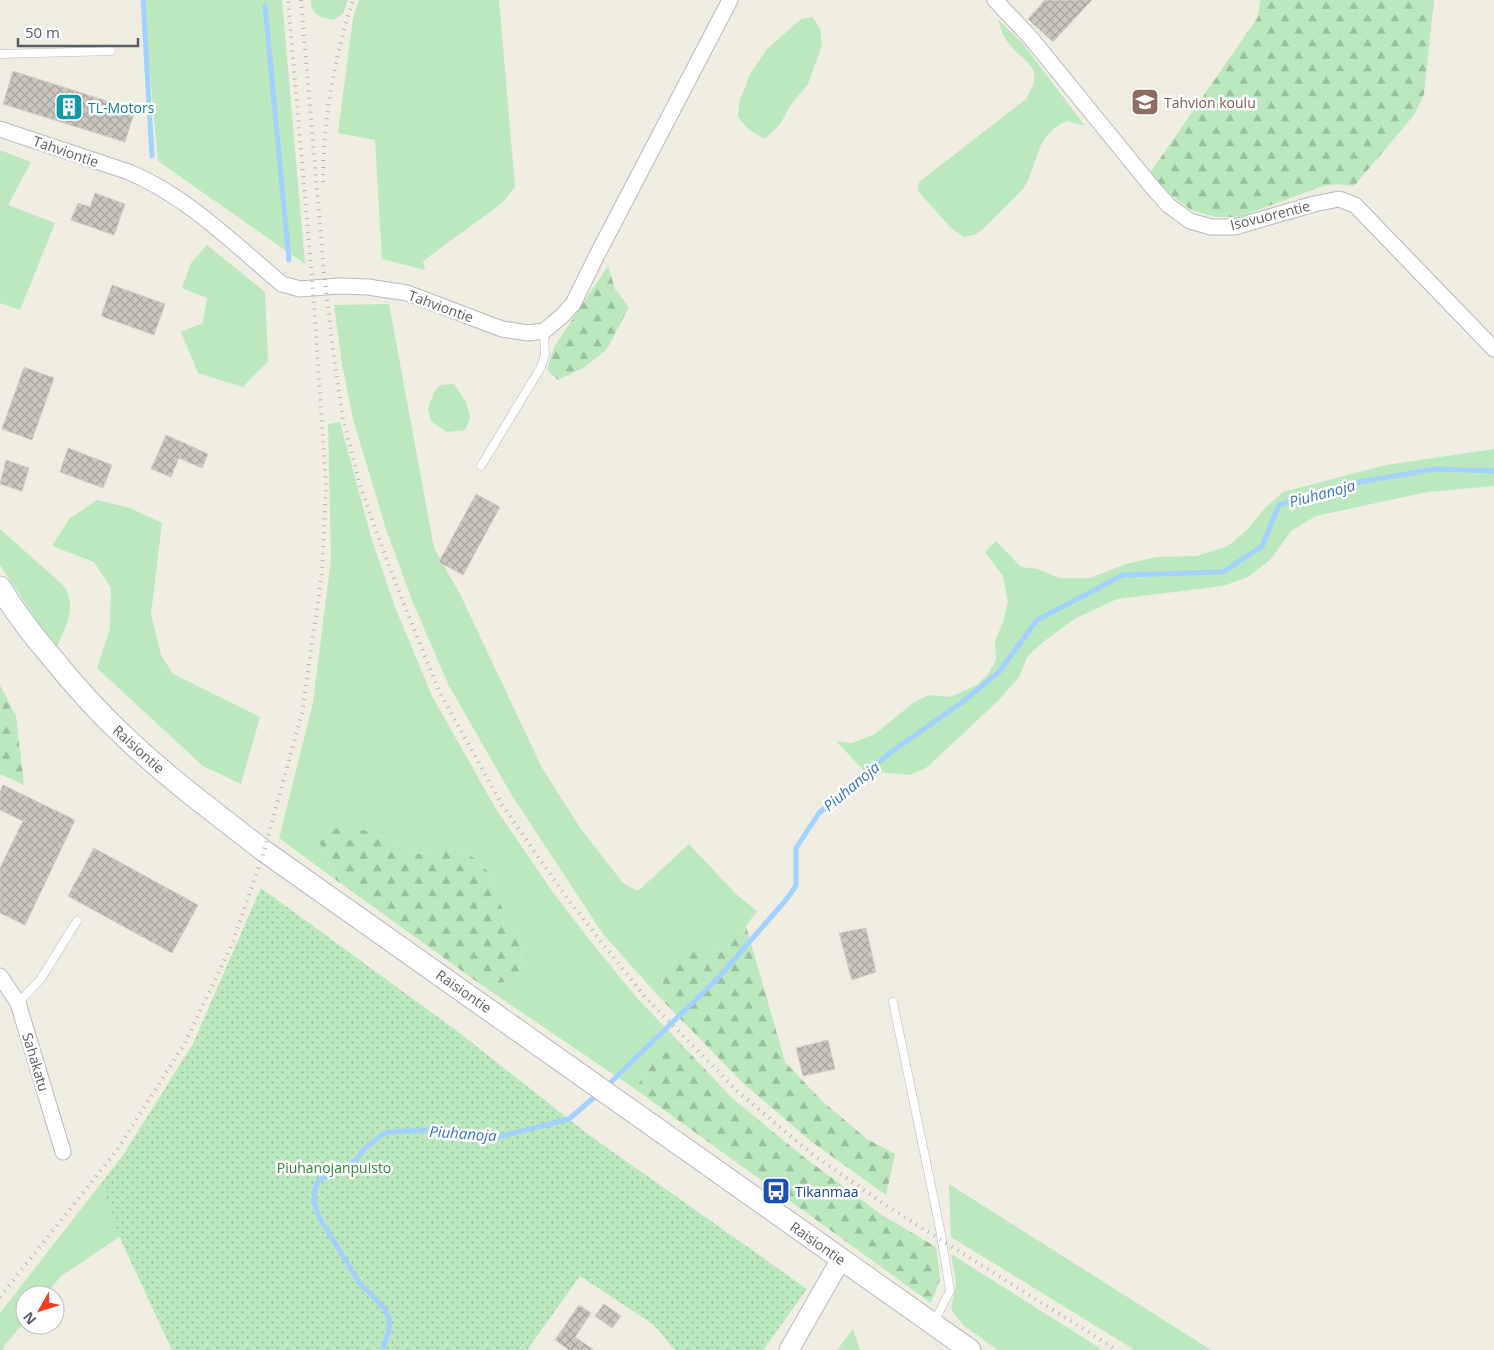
<svg xmlns="http://www.w3.org/2000/svg" width="1494" height="1350" font-family="'Open Sans',sans-serif">
<style>
.grass{fill:#bce8bf}
.forest{fill:url(#forest-firs)}
.park{fill:url(#park-dots)}
.lines{fill:none;stroke-linecap:round;stroke-linejoin:round}
.stream{stroke:#a2d2ff;stroke-width:5}
.building{fill:url(#building-cross-hatch);stroke:#d4cec0}
.service-casing{stroke:#b7bac0;stroke-width:9}
.minor-casing{stroke:#b7bac0;stroke-width:17}
.tertiary-casing{stroke:#b7bac0;stroke-width:21}
.secondary-casing{stroke:#b8bbc2;stroke-width:23}
.service{stroke:#fff;stroke-width:8}
.minor{stroke:#fff;stroke-width:15}
.tertiary{stroke:#fff;stroke-width:19}
.secondary{stroke:#fff;stroke-width:21}
.rail{stroke:#b4b5b5;stroke-width:4;stroke-dasharray:1 6;stroke-linecap:butt}
.labels{text-anchor:middle;dominant-baseline:central;stroke-width:5;stroke-linejoin:round;paint-order:stroke}
.education-label{font-size:14px;fill:#785e54;stroke:#fff;text-anchor:start}
.culture-label{font-size:14px;fill:#0d838f;stroke:#fff;text-anchor:start}
.street-label{font-size:14px;fill:#5a5e64;stroke:#fff}
.park-label{font-size:14px;fill:#2e8737;stroke:#fff}
.transit-label{font-size:14px;fill:#164399;stroke:#fff;text-anchor:start}
.water-label{font-size:15px;font-style:italic;fill:#3975c2;stroke:#fff}
</style>
<defs>
<pattern id="forest-firs" width="22" height="20" patternUnits="userSpaceOnUse" patternTransform="scale(1.25)"><rect width="22" height="20" fill="#bce8bf"/><path d="M5 1l3.5 6h-7zM16 11l3.5 6h-7z" fill="#9cbf9f"/></pattern>
<pattern id="park-dots" width="8" height="8" patternUnits="userSpaceOnUse" patternTransform="scale(1.25)"><rect width="8" height="8" fill="#bce8bf"/><path d="M2 2h.1M6 6h.1" fill="none" stroke="#9cbf9f" stroke-width="1.8" stroke-linecap="round"/></pattern>
<pattern id="building-cross-hatch" width="8" height="8" patternUnits="userSpaceOnUse" patternTransform="scale(1.25)"><rect width="8" height="8" fill="#cac6bf"/><path d="M0 0l8 8M0 8l8-8" fill="none" stroke="#a7a49f"/></pattern>
</defs>
<rect width="100%" height="100%" fill="#efece2"/>
<!-- grass -->
<g class="grass">
<path d="M143,0H282L305,264L158,161Z"/>
<path d="M311,0H348L343,14L333,20C321,18 310,14 311,0Z"/>
<path d="M359,0H499L515,187L502,203L423,261L425,270L382,259L375,140L338,133L353,18Z"/>
<path d="M813,17L820,29L822,45L808,84L790,106L781,123L765,139L749,130L738,117L739,103L750,74L767,49L801,19Z"/>
<path d="M998,19L1024,45L1085,126L1067,121C1036,134 1039,160 1025,186C1023,190 983,230 979,232C975,235 968,236 964,237L952,229L918,191L919,182L1026,99C1047,64 1024,65 1007,41C1002,35 1000,25 998,19Z"/>
<path d="M0,150L31,162L8,205L55,223L20,310L0,303Z"/>
<path d="M207,245L265,292L268,361L243,387L198,373L181,332L203,323L207,298L182,288L191,263Z"/>
<path d="M389,304L434,548L460,594L542,768L581,829L623,883L638,891L689,844L736,894L757,911L746,926L722,946L686,948L662,976L664,1002L603,934L511,794L448,684L412,600L386,529L353,419L342,364L334,305Z"/>
<path d="M454,384L466,402L470,417L465,430L447,432L431,421L428,409L434,392L441,385Z"/>
<path d="M340,422L371,537L395,607L432,696L496,809L552,891L591,942L637,998L682,1045L658,1056L635,1089L483,986L514,980L528,953L499,902L492,875L464,849L418,854L376,834L319,841L336,880L279,838L313,703L331,559L328,424Z"/>
<path d="M1494,449V486L1427,492L1316,516L1291,531L1271,559L1248,577L1223,586L1117,599L1076,618L1043,642L1027,657L1019,677L998,701L926,768L910,775L864,771L836,741L852,743L875,734L913,703L929,695L950,697L977,685L988,674L996,660L995,641L1003,622L1008,602L1003,576L985,552L996,541L1021,567L1038,569L1059,578H1090L1126,564L1156,557L1197,556L1228,546L1248,529L1264,509L1283,492L1386,465Z"/>
<path d="M97,500L130,508L162,523L151,614L161,655L173,674L260,717L241,784L203,766L97,668L110,629L111,588L94,562L52,546L69,519Z"/>
<path d="M0,529L63,585C78,605 66,626 57,647L37,621L0,565Z"/>
<path d="M261,888L149,1217L60,1277L46,1295H25V1321L4,1346L3,1350H0V1313L124,1154L193,1044Z"/>
<path d="M949,1184L1211,1350H1135L951,1237Z"/>
<path d="M951,1254L1103,1350H998L963,1325L951,1309L956,1283Z"/>
<path d="M853,1329L860,1350H837Z"/>
</g>
<!-- forest -->
<g class="forest">
<path d="M1260,0H1434L1424,94L1414,115L1354,186L1336,184L1320,187L1239,217H1215L1191,210L1171,195L1150,173L1258,17Z"/>
<path d="M608,266L615,289L629,307L607,349L585,367L558,380L547,370L554,347Z"/>
<path d="M0,685L16,716L24,785L0,774Z"/>
<path d="M342,824L376,834L418,854L464,849L492,875L499,902L528,953L514,980L483,986L336,880L319,841Z"/>
<path d="M746,926L785,1062L822,1101L867,1139L895,1154L886,1195L812,1142L744,1084L664,1002L662,976L686,948L722,946Z"/>
<path d="M682,1045L732,1098L805,1158L882,1215L936,1247L940,1280L931,1303L635,1089L658,1056Z"/>
</g>
<!-- park -->
<path class="park" d="M261,888L457,1031L589,1135L807,1289L763,1350H675L654,1325L580,1276L527,1350H172L119,1236L101,1184L124,1154L193,1044Z"/>
<g class="lines">
<!-- stream -->
<g class="stream">
<path d="M143,0L152,156"/>
<path d="M265,6L289,260"/>
<path d="M606,1087L718,978L785,901L796,886V848L819,813L891,752L961,703L999,672L1037,620L1123,575L1223,572L1262,546L1279,505L1348,484L1435,469L1494,471"/>
<path d="M382,1350L389,1331V1318L384,1308L359,1282L319,1217L314,1202L315,1188L319,1180L338,1171L355,1161L365,1148L382,1135L389,1132L445,1129L498,1137L569,1119L598,1094"/>
</g>
</g>
<!-- building -->
<g class="building">
<path d="M1045,0H1092L1053,42L1028,19Z"/>
<path d="M13,71L135,110L125,142L3,104Z"/>
<path d="M95,193L125,204L114,235L71,220L78,203L90,207Z"/>
<path d="M112,285L165,304L154,335L101,316Z"/>
<path d="M24,367L54,378L32,440L2,429Z"/>
<path d="M166,435L208,454L202,468L179,458L171,477L151,469Z"/>
<path d="M68,448L112,465L103,488L60,472Z"/>
<path d="M6,460L29,468L22,491L0,484Z"/>
<path d="M476,494L500,507L463,575L439,562Z"/>
<path d="M3,785L75,820L25,925L0,913V868L23,821L0,810V792Z"/>
<path d="M94,848L198,905L172,953L68,896Z"/>
<path d="M866,928L876,972L852,980L839,933Z"/>
<path d="M828,1040L835,1069L803,1076L796,1048Z"/>
<path d="M604,1304L621,1316L612,1328L595,1316Z"/>
<path d="M579,1305L591,1313L575,1337L594,1350H569L555,1340Z"/>
</g>
<g class="lines">
<defs>
<g id="service">
<path d="M0,54L111,51"/>
<path d="M481,466L541,367L545,355L544,331"/>
<path d="M893,1002L940,1229L950,1291L934,1322"/>
<path d="M18,1003L40,980L77,921"/>
</g>
<g id="minor">
<path d="M995,0L1030,37L1148,182L1168,205L1190,221L1211,227H1235L1314,204L1339,199L1355,205L1494,349"/>
<path d="M0,129L129,172C188,197 233,243 282,284L300,289L339,286L368,287L407,293L502,329L528,333L544,331L563,315L573,304L596,257L730,0"/>
<path d="M0,976L18,1003L63,1152"/>
</g>
<path id="tertiary" d="M789,1350L841,1259"/>
<path id="secondary" d="M0,587C14,611 31,633 49,654C73,684 98,712 126,738C169,779 217,814 264,851L970,1350"/>
</defs>
<!-- service casing -->
<use href="#service" class="service-casing"/>
<!-- minor casing -->
<use href="#minor" class="minor-casing"/>
<!-- tertiary casing -->
<use href="#tertiary" class="tertiary-casing"/>
<!-- secondary casing -->
<use href="#secondary" class="secondary-casing"/>
<!-- service -->
<use href="#service" class="service"/>
<!-- minor -->
<use href="#minor" class="minor"/>
<!-- tertiary -->
<use href="#tertiary" class="tertiary"/>
<!-- secondary -->
<use href="#secondary" class="secondary"/>
<!-- rail -->
<g class="rail">
<path d="M301,0L324,273L335,365L343,419L360,485L375,528L397,587L439,691L502,805L569,901L645,997L737,1091L812,1154L890,1208L1117,1350"/>
<path d="M323,182C323,119 334,60 353,0"/>
<path d="M0,1297L117,1150L185,1043L233,942L264,851L302,713L322,573L326,485L313,289L288,0"/>
</g>
</g>
<!-- icons -->
<defs>
<symbol id="school-square" viewBox="-11 -11 22 22"><rect x="-9" y="-9" width="18" height="18" rx="4" fill="#8d6e63" stroke="#fff"/><path d="M0-5L7-2L0 1L-7-2ZM-4 1L0 2.5L4 1V4Q0 6-4 4Z" fill="#fff"/></symbol>
<symbol id="building-square" viewBox="-11 -11 22 22"><rect x="-9" y="-9" width="18" height="18" rx="4" fill="#0f9aa8" stroke="#fff"/><path d="M-4-6H4V6H1V3H-1V6H-4ZM-2.5-4.3h1.7v1.8h-1.7ZM.8-4.3h1.7v1.8H.8ZM-2.5-1h1.7V.8h-1.7ZM.8-1h1.7V.8H.8Z" fill="#fff"/></symbol>
<symbol id="bus-square" viewBox="-11 -11 22 22"><rect x="-9" y="-9" width="18" height="18" rx="4" fill="#1a4fb4" stroke="#fff"/><path d="M-5-6H5V4H4V6H2V4H-2V6H-4V4H-5ZM-3.5-4V0h7V-4ZM-3.5 1.2v1.5H-2V1.2ZM2 1.2v1.5H3.5V1.2Z" fill="#fff"/></symbol>
</defs>
<g fill-rule="evenodd">
<use href="#school-square" x="1129" y="86" width="32" height="32"/>
<use href="#building-square" x="53" y="91" width="32" height="32"/>
<use href="#bus-square" x="760" y="1175" width="32" height="32"/>
</g>
<g class="labels">
<!-- education labels -->
<g class="education-label">
<text x="1164" y="102">Tahvion koulu</text>
</g>
<!-- culture labels -->
<g class="culture-label">
<text x="88" y="107">TL-Motors</text>
</g>
<!-- street labels -->
<g class="street-label">
<text transform="translate(66 151) rotate(19)">Tahviontie</text>
<text transform="translate(1270 215) rotate(-14)">Isovuorentie</text>
<text transform="translate(441 306) rotate(20)">Tahviontie</text>
<text transform="translate(139 749) rotate(42)">Raisiontie</text>
<text transform="translate(464 991) rotate(35)">Raisiontie</text>
<text transform="translate(36 1062) rotate(73)">Sahakatu</text>
<text transform="translate(818 1243) rotate(35)">Raisiontie</text>
</g>
<!-- park labels -->
<g class="park-label">
<text x="334" y="1167">Piuhanojanpuisto</text>
</g>
<!-- transit labels -->
<g class="transit-label">
<text x="795" y="1191">Tikanmaa</text>
</g>
<!-- water labels -->
<g class="water-label">
<text transform="translate(1322 493) rotate(-15)">Piuhanoja</text>
<text transform="translate(851 786) rotate(-40)">Piuhanoja</text>
<text transform="translate(463 1133) rotate(4)">Piuhanoja</text>
</g>
</g>
<!-- north arrow -->
<g transform="translate(40 1310) rotate(231)"><circle r="24" fill="#ffffff" stroke="#bdbfc1"/>
<path d="M0-4L9 19L0 12L-9 19Z" fill="#f63c21"/>
<text y="-8" font-size="14" font-weight="bold" text-anchor="middle" fill="#5a5e64">N</text>
</g>
<!-- scale -->
<path d="M18 38v8h120v-8" fill="none" stroke="#5a5e64" stroke-width="2.5"/>
<text x="25" y="38" font-size="15" fill="#5a5e64" stroke="#ffffff" stroke-width="4" paint-order="stroke">50 m</text>
</svg>
